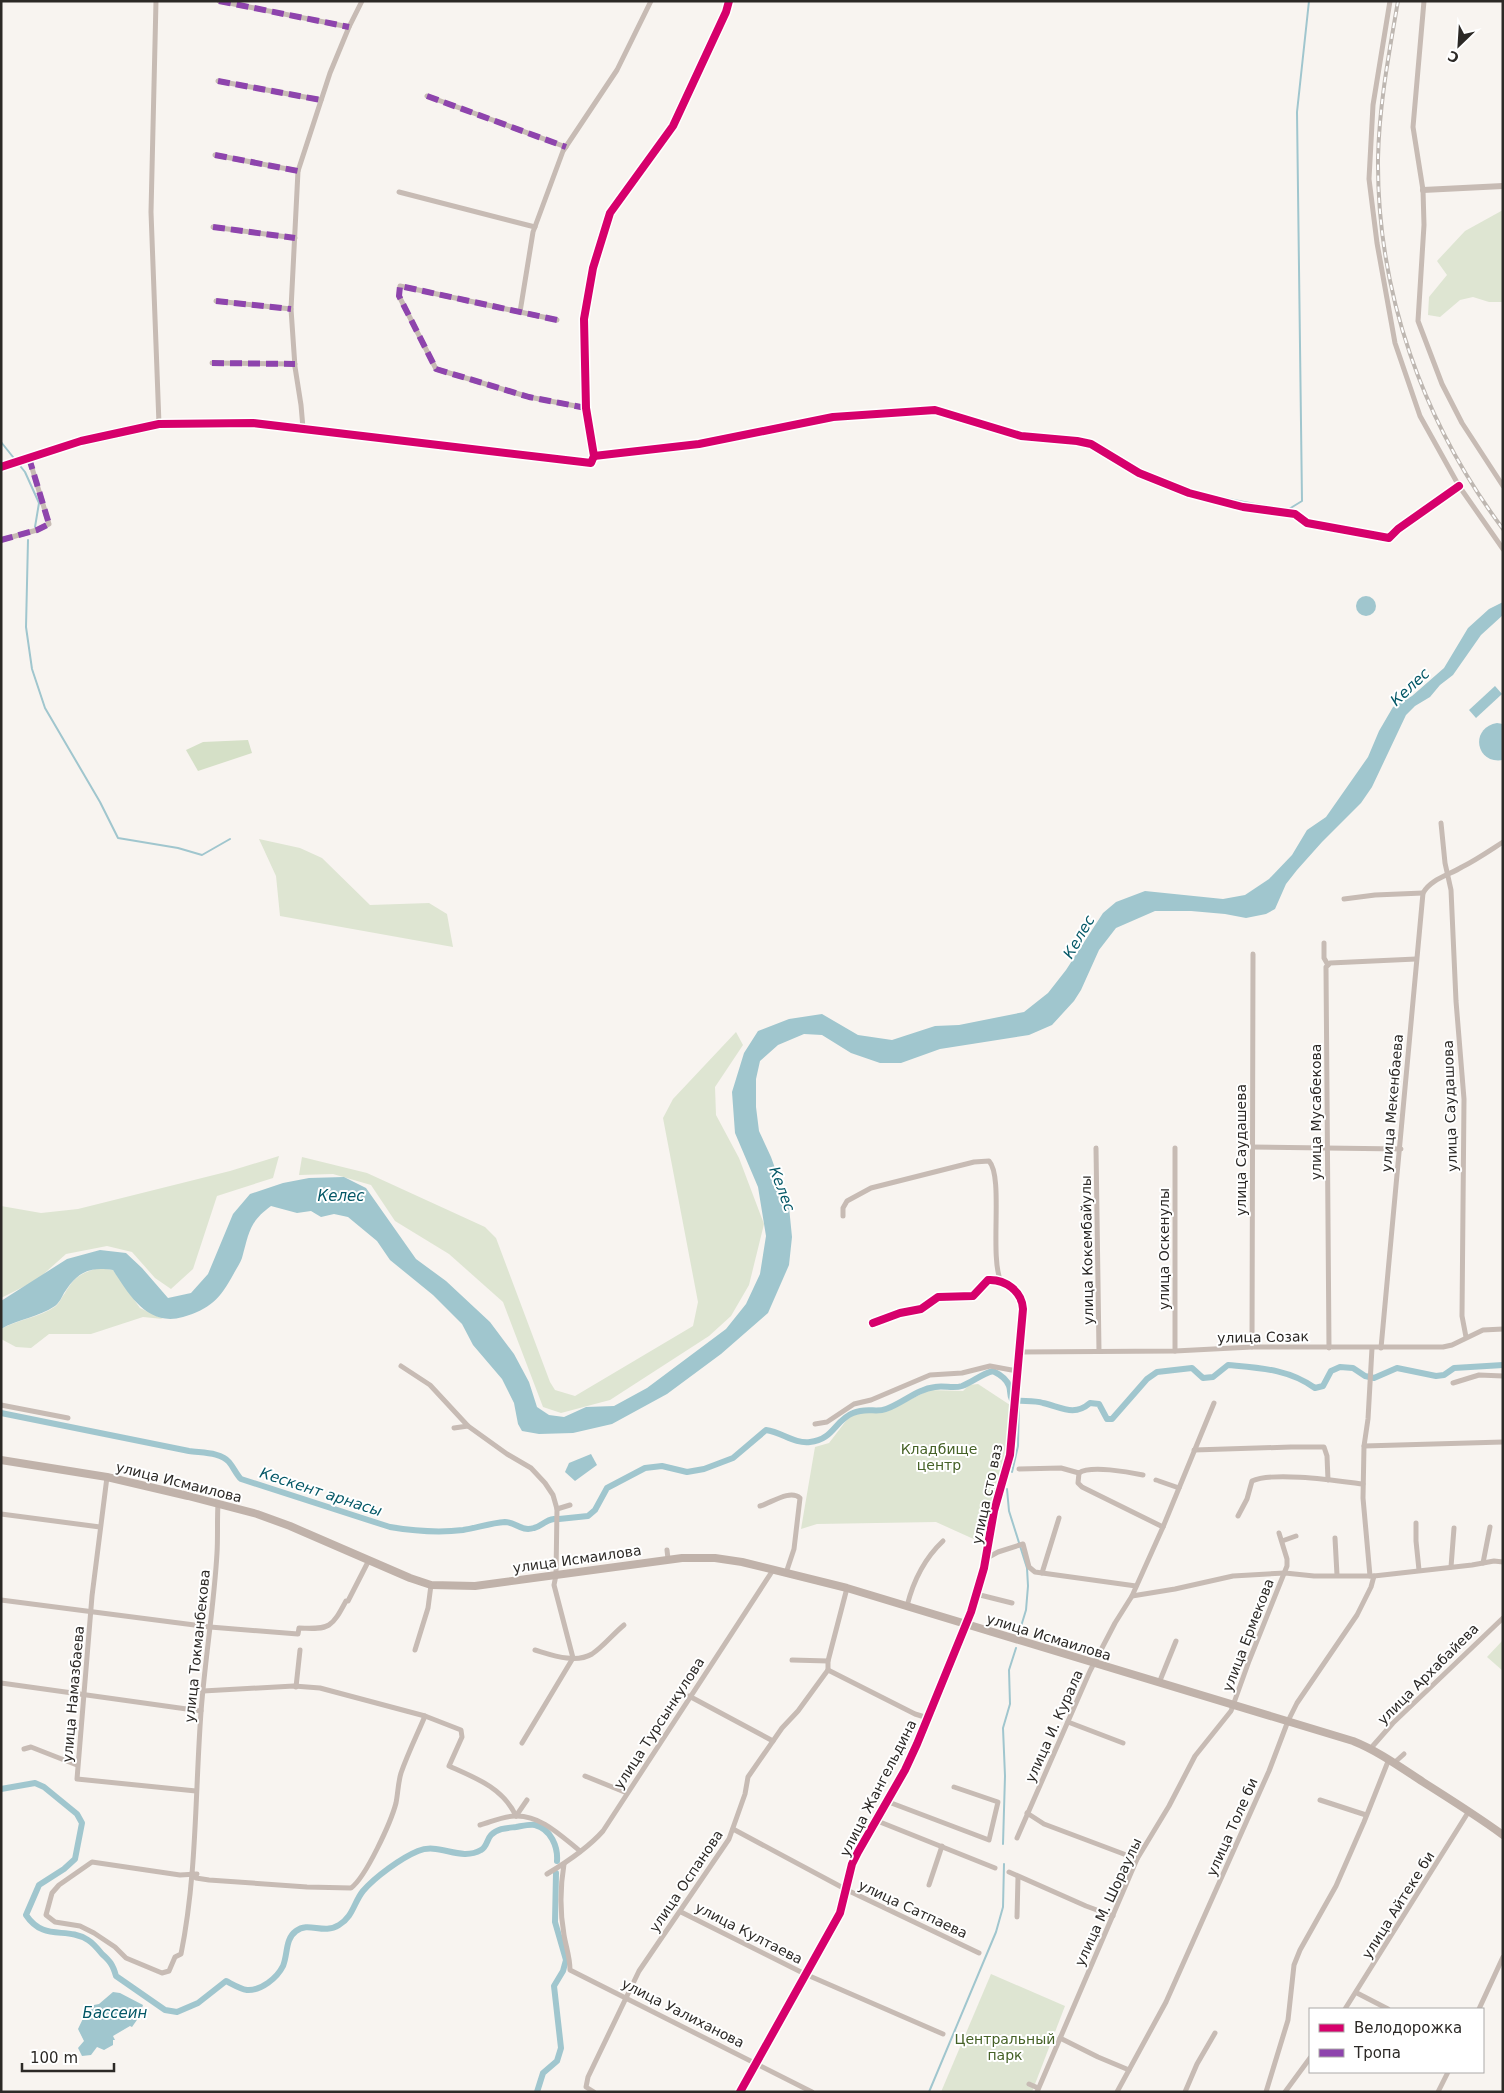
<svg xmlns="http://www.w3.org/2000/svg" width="1504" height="2093" font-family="'DejaVu Sans',sans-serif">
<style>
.green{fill:#dee5d2}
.forest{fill:#d5e0c7}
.water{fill:#a0c6ce}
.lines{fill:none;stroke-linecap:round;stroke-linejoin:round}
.stream{stroke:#a0c6ce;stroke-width:2}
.canal{stroke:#a0c6ce;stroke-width:6}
.minor{stroke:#c7bbb4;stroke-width:5}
.tertiary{stroke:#c7bbb4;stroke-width:6}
.primary{stroke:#c0b2aa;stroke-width:8}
.rail-casing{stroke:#beb7b1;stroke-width:4}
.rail{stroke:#fff;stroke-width:2;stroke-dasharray:5.5;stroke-linecap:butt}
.quiet{stroke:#8e44ad;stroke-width:6;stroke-dasharray:12 6;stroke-linecap:butt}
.cycleway-casing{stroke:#fff;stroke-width:11}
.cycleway{stroke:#d6006c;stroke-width:8}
.labels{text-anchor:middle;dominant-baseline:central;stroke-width:4;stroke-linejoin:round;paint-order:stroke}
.street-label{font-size:14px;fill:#2c2926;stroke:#fff}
.park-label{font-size:14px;fill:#456126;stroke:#fff}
.water-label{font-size:15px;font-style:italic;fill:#035766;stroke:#fff}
</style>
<rect width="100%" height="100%" fill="#f8f4f0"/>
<!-- green -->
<g class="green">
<path d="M1503,210V302H1489L1473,297L1460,300L1440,317L1428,315L1429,297L1447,275L1437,261L1465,231Z"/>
<path d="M259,839L300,848L322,858L370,905L429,903L447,914L453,947L280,916L276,876Z"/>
<path d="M736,1032L743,1045L715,1087L716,1115L739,1158L764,1224L749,1285L731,1316L709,1336L610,1400L561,1413L543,1407L503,1302L449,1254L395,1221L371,1185L333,1174L299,1175L302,1157L367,1173L485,1227L496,1238L550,1382L555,1390L575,1396L693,1326L698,1302L663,1118L673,1099Z"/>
<path d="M279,1156L273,1178L217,1196L193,1269L171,1289L155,1278L132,1252L107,1246L66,1254L37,1280L1,1298V1206L41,1213L78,1209L230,1171Z"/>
<path d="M98,1268L113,1270L140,1308L163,1319L143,1317L91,1334H49L31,1348L16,1347L1,1339V1329C18,1319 39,1318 56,1306C59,1303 62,1297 65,1293C75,1276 80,1274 98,1268Z"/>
<path d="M978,1384L1010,1405L1006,1458L1003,1471L978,1541L936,1522L817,1524L801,1529L815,1447L829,1443L849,1417L863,1410L886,1412L929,1390L963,1391L969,1385Z"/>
<path d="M1503,1640V1671L1487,1657Z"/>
<path d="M991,1974L1065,2006L1032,2092H941Z"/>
</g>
<!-- forest -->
<path class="forest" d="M248,740L252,753L198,771L186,750L203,742Z"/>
<!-- water -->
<g class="water">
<circle cx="1366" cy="606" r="10"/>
<path d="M1503,602V615L1481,635L1453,675L1440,685L1430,697L1415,706L1406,715L1372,787L1361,803L1322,842L1297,870L1286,884L1275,909L1266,914L1246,918L1225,914L1191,911H1155L1116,928L1099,950L1081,990L1074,1001L1052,1025L1029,1035L940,1049L901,1063H880L851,1053L822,1035L804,1034L778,1045L760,1061L756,1079V1107L759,1131L771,1157L789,1207L792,1237L789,1265L768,1313L721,1354L667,1394L612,1424L573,1433L539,1434L522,1431L518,1424L514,1403L502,1379L473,1345L462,1324L433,1295L390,1260L377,1241L348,1217L334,1214L321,1217L311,1211L297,1213L271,1206C249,1222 249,1233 242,1258C240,1264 236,1269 233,1275C220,1299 210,1309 183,1317C148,1327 129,1295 113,1270C88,1266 77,1273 64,1293C62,1297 59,1303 55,1306C39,1317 18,1319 1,1329V1301L67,1259L100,1250L126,1253L142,1268L168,1298L191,1293L208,1274L233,1214L250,1194L283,1183L309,1178L344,1177L366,1188L416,1259L446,1281L490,1322L514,1354L529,1382L537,1407L549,1415L564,1417L586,1407L614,1406L647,1388L726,1329L746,1304L760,1274L766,1236L758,1187L735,1133L732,1092L744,1053L758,1031L789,1019L822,1014L858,1035L892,1040L935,1026L959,1025L1024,1012L1048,993L1066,970L1103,913L1116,902L1145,891L1223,899L1245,895L1269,879L1292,855L1307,830L1326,817L1368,757L1379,731L1393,707L1412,696L1444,668L1468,628L1489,609Z"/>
<path d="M1495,686L1502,694L1476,718L1469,710Z"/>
<path d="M1497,723L1503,724V760C1476,765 1469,728 1497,723Z"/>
<path d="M591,1454L597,1465L575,1481L565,1472L569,1463Z"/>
<path d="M113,1992L120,1993L143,2005L139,2017L132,2027L130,2026L113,2036L115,2040H113V2045L104,2050L97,2047L91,2055L82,2056L78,2048L84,2041L78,2029L89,2006L99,2004Z"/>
</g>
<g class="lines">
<!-- stream -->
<g class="stream">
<path d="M1092,441C1108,451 1124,463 1141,471C1187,492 1239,503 1289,509L1302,501L1297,112L1309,1"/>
<path d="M1,442L25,472L39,503L35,527"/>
<path d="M28,540L26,627L32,669L45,708L100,802L118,838L178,848L202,855L230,839"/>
<path d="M1012,1472L1018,1446L1019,1401"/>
<path d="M1007,1489L1009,1511L1027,1568L1028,1586L1026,1610L1019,1633"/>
<path d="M1003,1844L1005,1776L1003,1728L1010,1704L1009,1670L1016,1648"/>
<path d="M929,2092L996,1932L1003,1907L1004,1864"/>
</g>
<!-- canal -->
<g class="canal">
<path d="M1,1413L189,1451C201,1453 221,1452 229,1462C234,1468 236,1474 241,1479L390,1527C414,1531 438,1533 463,1530C477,1528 490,1523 505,1522C516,1522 521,1532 534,1528C542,1526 545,1520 554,1519"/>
<path d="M559,1519L588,1516L595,1510L607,1488L645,1468L662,1466L687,1472L704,1469L733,1458L766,1430C782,1432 794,1444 810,1442C833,1440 835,1420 853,1413C867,1407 876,1413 886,1409C903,1403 917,1389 935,1387C944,1385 953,1389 962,1386C973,1382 981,1374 993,1371C999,1374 1007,1379 1009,1386C1011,1391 1009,1394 1012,1400C1022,1402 1033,1400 1043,1403C1061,1407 1074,1417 1090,1403L1099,1404L1107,1419H1112L1147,1379L1157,1372L1192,1368L1203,1378L1213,1377L1228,1365C1260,1368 1289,1369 1315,1388L1323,1386L1331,1371L1340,1367L1353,1368L1365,1376L1374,1378L1397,1368L1436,1376L1444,1375L1454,1368L1503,1365"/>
<path d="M1,1789L35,1783L44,1787L77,1814L82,1823L75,1859L64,1869L39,1885L26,1915C44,1942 66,1926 88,1940C93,1943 98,1949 102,1954C110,1961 113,1965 116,1976L165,2010L177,2012L198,2003L226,1981C232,1984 240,1989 247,1990C261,1991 277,1978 283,1966C288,1954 285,1939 296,1931C309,1921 323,1935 339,1925C353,1917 354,1902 363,1891C375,1877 401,1858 418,1851C439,1842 460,1862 481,1850C487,1847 487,1839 491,1835C498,1828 508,1828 516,1827C522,1826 530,1824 535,1825C551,1829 558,1847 557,1861"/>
<path d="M537,2092L543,2073L557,2061L561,2048L554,1986L563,1971L566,1960L555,1922L556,1873"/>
</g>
<!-- minor -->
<g class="minor">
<path d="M156,1L151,212L159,424"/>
<path d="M219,1L349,27"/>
<path d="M1390,1L1373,105L1369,179L1377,243L1395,343L1420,416L1459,486L1503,549"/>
<path d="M1424,1L1413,127L1423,190L1424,225L1418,321L1442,384L1462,423L1503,486"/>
<path d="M218,81L321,100"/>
<path d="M427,96L566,147"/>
<path d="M215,155L298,171"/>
<path d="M399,192L535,227"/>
<path d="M213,227L295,238"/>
<path d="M216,301L291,309"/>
<path d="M520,312L533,232L563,151L617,70L651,1"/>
<path d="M557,320L400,286L399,296L436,369L529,397L586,408"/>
<path d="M212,363L295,364"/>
<path d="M303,428L301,405L295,367L291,309L298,171L330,73L349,27L362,1"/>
<path d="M594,456L699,444L833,417L935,410L1021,436L1077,441L1091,444L1139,473L1189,493L1243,507L1295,514L1307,523L1389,538L1398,529L1459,486"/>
<path d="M1,467L81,441L159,424L253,423L591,463L594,456L586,408L584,319L593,268L610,213L673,126L726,12L729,1"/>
<path d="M1,540L37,530L49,524L29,458"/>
<path d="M1441,823L1445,863L1451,890L1456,1001L1464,1099L1462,1316L1466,1337"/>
<path d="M1344,899L1375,895L1423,893"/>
<path d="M1324,943V958L1328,965"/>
<path d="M1251,1147L1401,1149"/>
<path d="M1096,1148L1099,1351"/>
<path d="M843,1216V1208L847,1201L871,1188L974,1162L989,1161C1004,1177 989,1256 1001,1282"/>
<path d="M1252,1347L1253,954"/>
<path d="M1329,1348L1326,967L1330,963L1416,959"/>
<path d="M1381,1348L1423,893C1431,879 1449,875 1462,867C1476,860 1489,851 1503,842"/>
<path d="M1175,1351V1148"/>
<path d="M1020,1352L1175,1351L1252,1347H1443L1452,1345L1483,1330L1503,1329"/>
<path d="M401,1366L430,1385L468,1426L507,1454L531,1468L545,1483L553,1495L557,1509L556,1575L554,1585L573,1658L522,1743"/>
<path d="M1453,1383L1479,1375L1503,1376"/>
<path d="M1,1405L68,1418"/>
<path d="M815,1424L827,1422L854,1404L871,1400L930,1375L962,1373L990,1366L1017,1371"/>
<path d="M454,1428L468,1426"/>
<path d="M1364,1446L1503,1442"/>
<path d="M1194,1450L1291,1447H1324L1327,1456L1328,1480"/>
<path d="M1019,1469L1061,1468L1079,1473"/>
<path d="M1079,1473L1078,1483L1082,1487L1163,1527"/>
<path d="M1079,1473C1090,1465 1129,1472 1143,1475"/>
<path d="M107,1477L92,1596L77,1779L196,1791"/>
<path d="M1156,1480L1179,1488"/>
<path d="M760,1506C771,1503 790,1489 800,1498L794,1549L786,1573"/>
<path d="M557,1509L570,1505"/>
<path d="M1,1514L100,1527"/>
<path d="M1238,1516L1247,1499L1252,1481C1273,1471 1339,1481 1363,1484"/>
<path d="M1416,1523V1541L1419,1570"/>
<path d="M1335,1538L1337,1575"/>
<path d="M1282,1541L1296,1536"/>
<path d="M667,1550L668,1559"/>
<path d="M987,1558L998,1552L1023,1544L1029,1567L1035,1572L1136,1586"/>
<path d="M1483,1563L1490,1527"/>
<path d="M1451,1567L1454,1528"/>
<path d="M1042,1573L1059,1518"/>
<path d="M1370,1576L1363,1498L1364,1446L1368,1419L1372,1348"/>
<path d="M976,1594L1012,1603"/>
<path d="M1132,1596L1175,1589L1233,1576L1285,1573L1314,1576H1374L1472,1565L1494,1561L1503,1562"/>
<path d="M1,1600L210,1627L298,1634L299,1628C330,1630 332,1627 346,1601H348L369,1560"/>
<path d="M907,1606C913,1582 925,1558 943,1541"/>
<path d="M415,1650L428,1608L431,1585"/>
<path d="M535,1650C552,1655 575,1664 592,1654C603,1647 613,1634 624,1625"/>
<path d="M792,1660L828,1661"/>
<path d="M828,1670L915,1714L928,1718"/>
<path d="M1,1683L201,1711"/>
<path d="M1159,1683L1176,1641"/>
<path d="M296,1687L300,1650"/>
<path d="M203,1691L294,1686L320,1688L425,1716L461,1730L462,1737L449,1766C476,1778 503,1788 516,1816"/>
<path d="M689,1696L773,1741"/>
<path d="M1068,1722L1123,1743"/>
<path d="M1371,1748L1393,1723L1503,1618"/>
<path d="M24,1749L31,1747L77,1765"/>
<path d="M1394,1763L1404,1754"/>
<path d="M585,1776L627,1793"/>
<path d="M1320,1800L1366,1815"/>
<path d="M886,1801L989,1840L998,1802L954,1787"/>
<path d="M1027,1813L1044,1824L1137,1859"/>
<path d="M516,1816L527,1800"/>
<path d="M875,1820L995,1868"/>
<path d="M480,1825C491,1822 503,1816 515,1816C541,1815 561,1836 580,1851"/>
<path d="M733,1829L847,1890L979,1953"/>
<path d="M1017,1838L1090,1671L1115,1623L1132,1596L1163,1527L1214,1403"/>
<path d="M564,1864C560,1888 560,1912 564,1935C566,1947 570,1957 570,1970L812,2092"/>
<path d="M1009,1872L1086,1906L1113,1916"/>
<path d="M191,1874L196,1878L209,1880L307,1887L351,1888C366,1877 391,1822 396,1803C398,1793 398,1783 401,1773C408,1753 417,1735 425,1716"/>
<path d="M197,1874L180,1875L92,1862L59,1885L52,1893L46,1915L55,1922L80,1926L94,1933L115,1947L126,1958L162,1973L169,1971L175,1957L181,1954C197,1875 195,1793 201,1712C205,1659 214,1606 217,1553C218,1537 217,1520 218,1504"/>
<path d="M547,1874C567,1862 588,1848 603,1831L773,1570"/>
<path d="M929,1885L942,1846"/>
<path d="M681,1912L805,1974L943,2034"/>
<path d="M1017,1917L1018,1877"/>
<path d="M1357,1993L1388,2009"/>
<path d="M1345,2009L1469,1811"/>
<path d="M1479,2009L1503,1957"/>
<path d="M1060,2038L1098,2057L1129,2070"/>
<path d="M1029,2084L1038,2088"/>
<path d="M594,2092L586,2087L588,2077L639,1971L729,1839L745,1794L748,1777L782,1728L798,1711L825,1674L828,1670V1661L847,1588"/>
<path d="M740,2092L840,1913L852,1864L858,1852L905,1770L917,1744L971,1612L984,1568L994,1511L1010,1455L1023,1309C1022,1291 1005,1279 988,1280L973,1296L938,1297L921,1309L900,1313L873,1323"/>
<path d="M1037,2092L1137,1859L1169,1806L1195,1756L1231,1711L1249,1661L1287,1566V1559L1279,1533"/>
<path d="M1117,2092L1166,2002L1269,1771L1288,1721L1297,1703L1357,1615L1371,1587L1374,1576"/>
<path d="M1185,2092L1197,2064L1215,2033"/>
<path d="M1266,2092L1288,2020L1294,1965L1300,1950L1336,1886L1364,1822L1389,1759"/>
<path d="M1285,2092L1310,2058"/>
<path d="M1438,2092L1448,2072"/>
</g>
<!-- tertiary -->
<path class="tertiary" d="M1423,190L1503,186"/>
<!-- primary -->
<path class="primary" d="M1,1460L107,1477L188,1496L257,1514L290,1526L410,1578L431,1585L475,1586L682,1558H715L742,1562L847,1588L1353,1741C1378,1751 1400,1767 1423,1782C1450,1799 1477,1816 1503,1835"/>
<defs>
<path id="rail" d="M1398,1C1389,53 1379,106 1378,159C1377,293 1423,422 1503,529"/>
</defs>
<!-- rail casing -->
<use href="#rail" class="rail-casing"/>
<!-- rail -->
<use href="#rail" class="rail"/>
<!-- quiet -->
<g class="quiet">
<path d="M219,1L349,27"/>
<path d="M218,81L321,100"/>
<path d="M427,96L566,147"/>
<path d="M215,155L298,171"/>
<path d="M213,227L295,238"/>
<path d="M216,301L291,309"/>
<path d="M557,320L400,286L399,296L436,369L529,397L586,408"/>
<path d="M212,363L295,364"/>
<path d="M1,540L37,530L49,524L29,458"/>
</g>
<defs>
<g id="cycleway">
<path d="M594,456L699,444L833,417L935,410L1021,436L1077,441L1091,444L1139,473L1189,493L1243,507L1295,514L1307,523L1389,538L1398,529L1459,486"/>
<path d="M1,467L81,441L159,424L253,423L591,463L594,456L586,408L584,319L593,268L610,213L673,126L726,12L729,1"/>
<path d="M740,2092L840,1913L852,1864L858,1852L905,1770L917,1744L971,1612L984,1568L994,1511L1010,1455L1023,1309C1022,1291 1005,1279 988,1280L973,1296L938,1297L921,1309L900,1313L873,1323"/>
</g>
</defs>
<!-- cycleway casing -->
<use href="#cycleway" class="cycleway-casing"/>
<!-- cycleway -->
<use href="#cycleway" class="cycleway"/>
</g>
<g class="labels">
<!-- street labels -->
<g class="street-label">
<text transform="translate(1392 1103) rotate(-85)">улица Мекенбаева</text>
<text transform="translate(1450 1106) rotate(-92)">улица Саудашова</text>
<text transform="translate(1316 1112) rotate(-90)">улица Мусабекова</text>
<text transform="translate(1241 1150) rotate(-90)">улица Саудашева</text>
<text transform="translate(1164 1249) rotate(-90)">улица Оскенулы</text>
<text transform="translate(1087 1250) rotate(-91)">улица Кокембайулы</text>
<text transform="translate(1263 1337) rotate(-1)">улица Созак</text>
<text transform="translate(179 1482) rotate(14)">улица Исмаилова</text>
<text transform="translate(987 1494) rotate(-78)">улица сто ваз</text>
<text transform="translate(577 1559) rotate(-8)">улица Исмаилова</text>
<text transform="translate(1248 1635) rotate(-69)">улица Ермекова</text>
<text transform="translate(1049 1637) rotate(17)">улица Исмаилова</text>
<text transform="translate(197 1646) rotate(-84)">улица Токманбекова</text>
<text transform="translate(1428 1674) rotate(-45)">улица Архабайева</text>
<text transform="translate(73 1694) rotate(-85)">улица Намазбаева</text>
<text transform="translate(659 1723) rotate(-57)">улица Турсынкулова</text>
<text transform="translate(1054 1726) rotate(-66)">улица И. Курала</text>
<text transform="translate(878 1788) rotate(-63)">улица Жангельдина</text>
<text transform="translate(1232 1827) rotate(-66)">улица Толе би</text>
<text transform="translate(686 1881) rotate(-56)">улица Оспанова</text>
<text transform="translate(1108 1902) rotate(-65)">улица М. Шораулы</text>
<text transform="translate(1398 1905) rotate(-58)">улица Айтеке би</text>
<text transform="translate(913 1909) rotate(25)">улица Сатпаева</text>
<text transform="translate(749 1933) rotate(27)">улица Култаева</text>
<text transform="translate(683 2013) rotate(27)">улица Уалиханова</text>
</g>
<!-- park labels -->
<g class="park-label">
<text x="939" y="1449">Кладбище<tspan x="939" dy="16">центр</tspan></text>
<text x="1005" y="2039">Центральный<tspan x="1005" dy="16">парк</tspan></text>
</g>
<!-- water labels -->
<g class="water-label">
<text transform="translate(1410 687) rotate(-43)">Келес</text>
<text transform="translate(1079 937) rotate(-60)">Келес</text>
<text transform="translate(782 1189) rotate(69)">Келес</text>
<text x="341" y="1196">Келес</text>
<text transform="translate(321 1492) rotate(18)">Кескент арнасы</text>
<text x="115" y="2013">Бассеин</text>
</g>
</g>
<!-- border -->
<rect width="1504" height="2093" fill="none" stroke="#2c2926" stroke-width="5"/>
<!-- legend -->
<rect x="1309" y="2008" width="175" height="65" fill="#ffffff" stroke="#aba9a8"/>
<rect x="1319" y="2024" width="25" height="8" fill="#d6006c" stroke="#aba9a8"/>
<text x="1354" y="2033" font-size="15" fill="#2c2926">Велодорожка</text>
<rect x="1319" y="2049" width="25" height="8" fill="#8e44ad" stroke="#aba9a8"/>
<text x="1354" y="2058" font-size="15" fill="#2c2926">Тропа</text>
<!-- north arrow -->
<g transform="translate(1459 45) rotate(205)" stroke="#ffffff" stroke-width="4" paint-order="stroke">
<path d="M0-4L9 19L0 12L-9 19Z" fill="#2c2926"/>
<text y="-8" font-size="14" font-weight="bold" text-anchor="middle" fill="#2c2926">С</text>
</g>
<!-- scale -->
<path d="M22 2063v8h92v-8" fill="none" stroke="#2c2926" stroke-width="2.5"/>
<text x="30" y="2063" font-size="15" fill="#2c2926" stroke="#ffffff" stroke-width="4" paint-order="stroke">100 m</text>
</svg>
